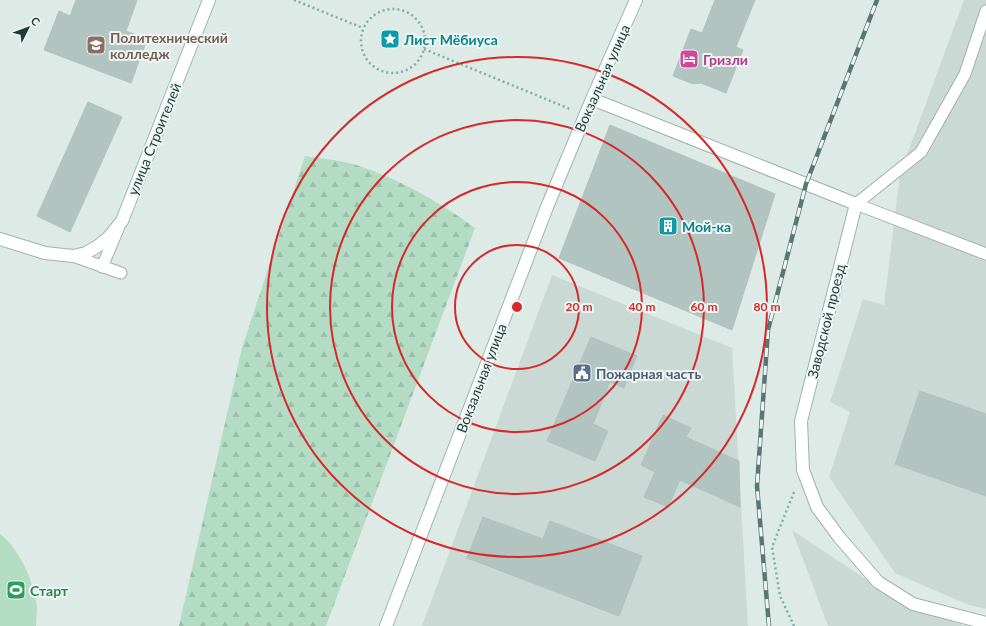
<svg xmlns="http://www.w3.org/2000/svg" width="986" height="626" font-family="Lato,sans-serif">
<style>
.built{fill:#cbd9d5}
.grass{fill:#b4dcc5}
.forest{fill:url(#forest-firs)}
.building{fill:#b2c4bf;stroke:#afc3be}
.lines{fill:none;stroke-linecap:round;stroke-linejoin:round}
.lane-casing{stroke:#a0b1ae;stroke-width:13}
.street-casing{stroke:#a0b1ae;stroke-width:14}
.secondary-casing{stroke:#9cb6b0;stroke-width:14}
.path{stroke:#7cafa6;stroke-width:2.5;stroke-dasharray:2 3;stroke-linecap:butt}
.lane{stroke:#fff;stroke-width:11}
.street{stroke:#fff;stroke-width:12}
.secondary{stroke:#fff;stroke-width:12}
.rail-casing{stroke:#587672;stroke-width:4.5}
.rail{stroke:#edf6f3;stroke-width:3;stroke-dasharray:9;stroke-linecap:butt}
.ring{fill:none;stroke:#d62828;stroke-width:2}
.labels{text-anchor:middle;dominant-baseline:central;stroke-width:4;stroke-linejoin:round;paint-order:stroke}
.education-label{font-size:14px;font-weight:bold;fill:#785e54;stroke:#edf6f3;text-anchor:start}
.culture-label{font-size:14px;font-weight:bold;fill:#0d838f;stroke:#edf6f3;text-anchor:start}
.hotel-label{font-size:14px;font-weight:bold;fill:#b23c85;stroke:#edf6f3;text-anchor:start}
.street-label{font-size:14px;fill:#1e3936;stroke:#edf6f3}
.service-label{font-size:14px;font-weight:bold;fill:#4e5e75;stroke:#edf6f3;text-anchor:start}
.leisure-label{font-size:14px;font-weight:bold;fill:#27864d;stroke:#edf6f3;text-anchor:start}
.centre{fill:#d62828;stroke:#edf6f3;stroke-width:2}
.ring-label{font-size:12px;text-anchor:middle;font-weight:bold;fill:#d62828;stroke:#edf6f3;stroke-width:4;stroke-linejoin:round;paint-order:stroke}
</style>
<defs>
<pattern id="forest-firs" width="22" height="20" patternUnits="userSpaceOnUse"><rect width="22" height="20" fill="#b4dcc5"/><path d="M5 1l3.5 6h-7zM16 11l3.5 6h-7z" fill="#9abeaa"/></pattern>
</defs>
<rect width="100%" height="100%" fill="#ddeae6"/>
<!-- built -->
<g class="built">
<path d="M964,0H986V609L966,604L895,573L829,477L850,412L830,402L863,299L884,305L900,174Z"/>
<path d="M552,275L732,348L748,626H422Z"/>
<path d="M792,530L905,605L966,626H828Z"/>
</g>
<!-- grass -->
<path class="grass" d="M0,534C18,547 33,580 36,601C38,609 36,618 36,626H0Z"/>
<!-- forest -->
<path class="forest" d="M305,156C322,159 340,160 356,165C400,179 438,201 475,228L326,626H179L242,348Z"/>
<!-- building -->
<g class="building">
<path d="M76,0H137L126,31L147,39L131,83L44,50L59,11L70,16Z"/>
<path d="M715,0H755L736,47L743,50L726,93L701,83L693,84L673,76L691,29L702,33Z"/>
<path d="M88,102L122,117L70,232L37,216Z"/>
<path d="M610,125L775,194L732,330L559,258Z"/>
<path d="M591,337L637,356L624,388L610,382L593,424L608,431L595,461L547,441Z"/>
<path d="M920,391L986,414V496L895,464Z"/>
<path d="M663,415L691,428L686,437L739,461L740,507L680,480L668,507L644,497L655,472L641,465Z"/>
<path d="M483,517L543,539L550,521L642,556L619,616L467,558Z"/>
</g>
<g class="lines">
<defs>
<g id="lane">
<path d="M856,204L921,152L965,74L986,11"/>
<path d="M856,204L986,254"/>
<path d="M73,256L121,273"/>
<path d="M102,267L118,229"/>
</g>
<path id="street" d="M592,99L856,204L801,421L803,470L817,507L839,537L878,582L913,604L986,623"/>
<g id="secondary">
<path d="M0,239L45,253L73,256L86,253L98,246L108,238L122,221L209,0"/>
<path d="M386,626L547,207L592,99L636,0"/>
</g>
</defs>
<!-- lane casing -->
<use href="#lane" class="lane-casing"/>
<!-- street casing -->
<use href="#street" class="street-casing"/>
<!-- secondary casing -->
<use href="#secondary" class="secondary-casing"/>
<!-- path -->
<g class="path">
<path d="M294,0L363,28"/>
<circle cx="393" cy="41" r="32"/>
<path d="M424,49L570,109"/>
<path d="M794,626L780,596L772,547L794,492"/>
</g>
<!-- lane -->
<use href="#lane" class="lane"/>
<!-- street -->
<use href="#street" class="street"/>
<!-- secondary -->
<use href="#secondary" class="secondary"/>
<defs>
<path id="rail" d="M769,626L757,486L768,330L806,184L877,0"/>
</defs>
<!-- rail casing -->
<use href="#rail" class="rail-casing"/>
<!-- rail -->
<use href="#rail" class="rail"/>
</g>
<!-- distance rings -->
<g class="ring">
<circle cx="517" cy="307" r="62"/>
<circle cx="517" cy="307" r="125"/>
<circle cx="517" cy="307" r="187"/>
<circle cx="517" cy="307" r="250"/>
</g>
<!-- icons -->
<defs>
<symbol id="sight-square" viewBox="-11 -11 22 22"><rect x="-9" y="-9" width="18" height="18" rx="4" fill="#0f9aa8" stroke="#edf6f3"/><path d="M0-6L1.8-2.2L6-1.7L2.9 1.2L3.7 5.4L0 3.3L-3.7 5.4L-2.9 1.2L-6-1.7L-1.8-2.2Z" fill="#fff"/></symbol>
<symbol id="university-square" viewBox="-11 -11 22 22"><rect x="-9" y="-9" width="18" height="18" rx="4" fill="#8d6e63" stroke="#edf6f3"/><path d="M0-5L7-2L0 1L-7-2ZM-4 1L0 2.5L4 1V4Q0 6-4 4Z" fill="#fff"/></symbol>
<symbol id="hotel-square" viewBox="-11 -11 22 22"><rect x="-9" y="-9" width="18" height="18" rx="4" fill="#d1479c" stroke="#edf6f3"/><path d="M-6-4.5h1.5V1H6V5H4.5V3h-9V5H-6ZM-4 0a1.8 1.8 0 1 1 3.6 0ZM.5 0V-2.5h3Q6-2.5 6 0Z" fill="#fff"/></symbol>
<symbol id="building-square" viewBox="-11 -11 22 22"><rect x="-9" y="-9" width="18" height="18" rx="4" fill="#0f9aa8" stroke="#edf6f3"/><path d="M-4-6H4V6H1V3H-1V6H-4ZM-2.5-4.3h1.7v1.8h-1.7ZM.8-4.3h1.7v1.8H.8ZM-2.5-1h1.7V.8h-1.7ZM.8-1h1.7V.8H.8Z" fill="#fff"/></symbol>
<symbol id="civic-square" viewBox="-11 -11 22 22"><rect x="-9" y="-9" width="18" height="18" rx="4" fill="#5c6f8a" stroke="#edf6f3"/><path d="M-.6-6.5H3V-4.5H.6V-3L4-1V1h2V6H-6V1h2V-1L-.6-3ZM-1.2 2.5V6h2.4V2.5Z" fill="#fff"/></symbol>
<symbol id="stadium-square" viewBox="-11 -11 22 22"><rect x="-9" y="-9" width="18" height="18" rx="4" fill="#2e9e5b" stroke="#edf6f3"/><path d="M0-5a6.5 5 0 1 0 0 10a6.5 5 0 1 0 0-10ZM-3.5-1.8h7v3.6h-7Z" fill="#fff"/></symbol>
</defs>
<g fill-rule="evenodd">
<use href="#sight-square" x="379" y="28" width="22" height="22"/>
<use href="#university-square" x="85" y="34" width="22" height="22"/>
<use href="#hotel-square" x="678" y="48" width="22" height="22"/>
<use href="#building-square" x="657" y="215" width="22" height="22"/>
<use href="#civic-square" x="571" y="362" width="22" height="22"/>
<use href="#stadium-square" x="5" y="579" width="22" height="22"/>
</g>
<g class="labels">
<!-- education labels -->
<g class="education-label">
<text x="110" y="37">Политехнический<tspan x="110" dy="16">колледж</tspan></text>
</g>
<!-- culture labels -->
<g class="culture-label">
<text x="404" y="39">Лист Мёбиуса</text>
<text x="682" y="226">Мой-ка</text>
</g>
<!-- hotel labels -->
<g class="hotel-label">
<text x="703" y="59">Гризли</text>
</g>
<!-- street labels -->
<g class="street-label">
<text transform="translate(602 78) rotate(-66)">Вокзальная улица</text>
<text transform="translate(154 139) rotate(-68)">улица Строителей</text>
<text transform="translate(826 321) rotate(-76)">Заводской проезд</text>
<text transform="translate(481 378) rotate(-69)">Вокзальная улица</text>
</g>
<!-- service labels -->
<g class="service-label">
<text x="596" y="373">Пожарная часть</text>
</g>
<!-- leisure labels -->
<g class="leisure-label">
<text x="30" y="590">Старт</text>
</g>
</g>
<circle cx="517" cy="307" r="6" class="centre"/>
<g class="ring-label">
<text x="579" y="311">20 m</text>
<text x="642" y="311">40 m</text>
<text x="704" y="311">60 m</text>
<text x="767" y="311">80 m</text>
</g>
<!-- north arrow -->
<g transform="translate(28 28) rotate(48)" stroke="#edf6f3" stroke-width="3" paint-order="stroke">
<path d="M0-3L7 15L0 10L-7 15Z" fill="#1e3936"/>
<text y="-6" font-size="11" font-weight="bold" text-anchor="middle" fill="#1e3936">С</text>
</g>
</svg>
